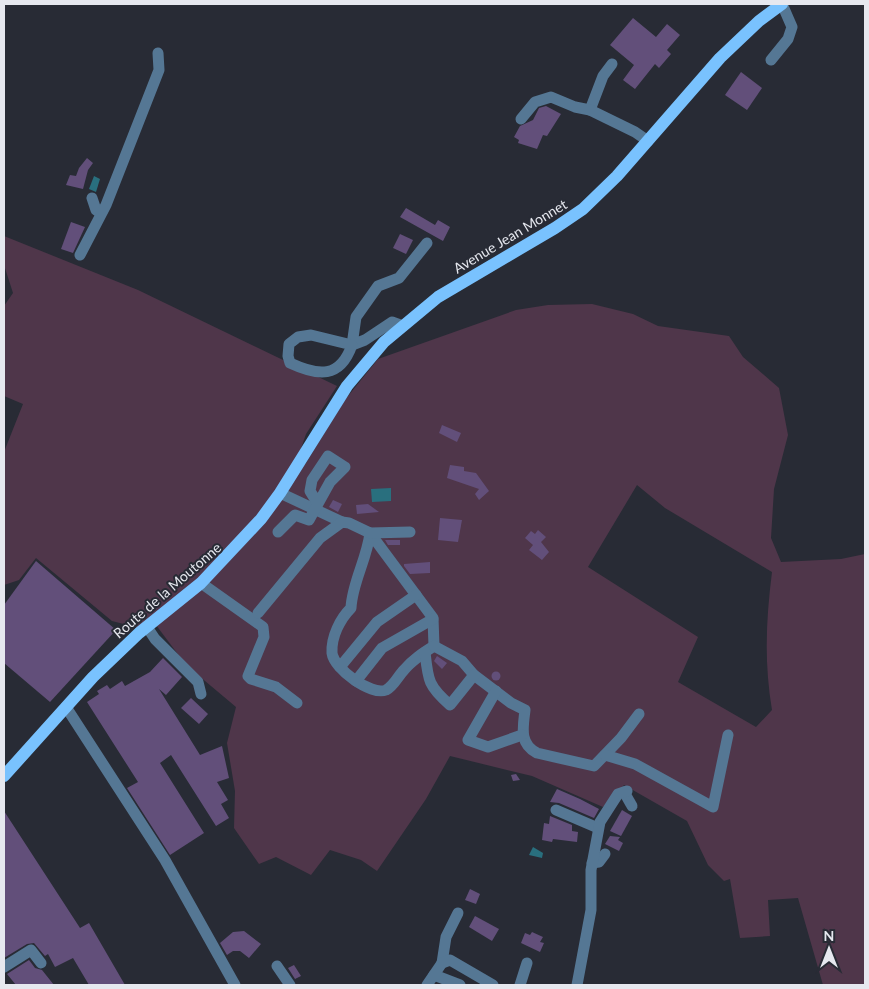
<svg xmlns="http://www.w3.org/2000/svg" width="869" height="989" font-family="Lato,sans-serif">
<style>
.green{fill:#4f364a;fill-rule:evenodd}
.water{fill:#296f7e}
.building{fill:#624f7a}
.lines{fill:none;stroke-linecap:round;stroke-linejoin:round}
.minor{stroke:#557794;stroke-width:11}
.major{stroke:#79c2fe;stroke-width:12}
.labels{text-anchor:middle;dominant-baseline:central;stroke-width:4;stroke-linejoin:round;paint-order:stroke}
.street-label{font-size:14px;fill:#e6e8ef;stroke:#282b35}
</style>
<rect width="100%" height="100%" fill="#282b35"/>
<!-- green -->
<g class="green">
<path d="M4,236L138,290L337,386L306,434L297,460L257,519L202,577L139,628L112,621L36,558L19,580L4,585V452L23,404L4,396V306L13,293L4,265Z"/>
<path d="M592,304L633,314L658,326L729,336L743,357L779,388L788,435L774,489L771,538L781,562L841,559L865,554V985H823L798,898L768,900L770,936L740,938L730,879L724,881L708,865L687,821L624,785L603,807L532,776L450,756L426,799L377,871L361,860L330,850L311,875L276,857L259,864L234,828L235,791L227,743L236,707L186,665L156,625L306,463L344,401L378,359L516,310L548,305ZM637,485L665,508L772,572C766,620 764,662 772,710L756,727L678,682L698,637L588,567Z"/>
</g>
<!-- water -->
<g class="water">
<path d="M94,176L100,179L96,192L89,189Z"/>
<path d="M391,488V501L372,502L371,489Z"/>
<path d="M533,847L543,853L542,858L529,855Z"/>
</g>
<!-- building -->
<g class="building">
<path d="M633,18L656,37L667,24L680,35L667,50L671,54L659,68L655,64L635,89L623,80L634,65L610,45Z"/>
<path d="M741,72L762,88L747,110L725,95Z"/>
<path d="M546,106L561,114L547,136L543,135L537,149L518,143L519,140L514,137L520,126L533,120L539,108Z"/>
<path d="M87,158L93,163L88,170L83,189L66,185L70,175L76,176L79,168Z"/>
<path d="M406,208L435,225L438,220L450,227L443,241L400,217Z"/>
<path d="M71,222L85,227L73,253L61,249Z"/>
<path d="M400,234L413,240L406,254L393,248Z"/>
<path d="M442,425L461,433L457,442L439,433Z"/>
<path d="M450,465L464,467V471L476,473L489,491L479,500L475,494L479,489L447,478Z"/>
<path d="M333,500L342,504L338,512L329,507Z"/>
<path d="M368,504L379,512L357,514L356,505Z"/>
<path d="M440,518L462,520L458,542L438,540Z"/>
<path d="M538,530L546,537L541,542L549,552L542,560L529,550L533,545L525,538L531,531L535,534Z"/>
<path d="M385,540H400V545H388Z"/>
<path d="M36,561L116,630L50,702L4,663V605Z"/>
<path d="M430,562V573L410,574L404,566V564Z"/>
<path d="M437,656L447,663L442,669L434,661Z"/>
<path d="M163,658L182,677L166,695L159,689L200,755L222,746L229,778L217,782L228,800L221,804L229,818L216,826L171,755L160,763L204,833L170,855L127,788L138,782L87,702L99,694L97,691L107,685L110,689L122,681L125,686L150,672Z"/>
<circle cx="496" cy="676" r="4.5"/>
<path d="M191,698L208,714L199,724L181,708Z"/>
<path d="M516,774L520,780L513,781L511,775Z"/>
<path d="M557,789L580,799L599,809L594,818L559,803L550,802Z"/>
<path d="M622,810L632,816L621,836L610,831Z"/>
<path d="M4,811L80,928L89,923L125,985H89L73,958L55,967L48,954L45,956L34,943L27,944L4,958Z"/>
<path d="M550,816L572,825V831L578,832L577,842L553,839L552,842L542,840L544,823L549,824Z"/>
<path d="M610,836L620,837L618,840L623,843L619,851L605,844Z"/>
<path d="M470,889L480,894L476,904L465,900Z"/>
<path d="M475,916L499,929L492,941L469,927Z"/>
<path d="M244,931L261,944L249,958L240,951H233L227,955L220,943L233,932Z"/>
<path d="M532,932L543,937L540,942L544,943L540,952L521,943L525,933L530,935Z"/>
<path d="M29,960L35,968L42,970L54,985H16L7,974Z"/>
<path d="M294,965L301,976L295,979L288,968Z"/>
</g>
<g class="lines">
<!-- minor -->
<g class="minor">
<path d="M771,60L788,39L792,27L782,4"/>
<path d="M590,110L603,76L612,64"/>
<path d="M521,119L535,102L551,97L575,107L590,110L635,132L648,141"/>
<path d="M92,198L96,210L101,213"/>
<path d="M80,255L106,205L159,70L158,53"/>
<path d="M403,326L392,322L365,340L352,345L356,317L378,286L399,278L427,243"/>
<path d="M311,335L352,345C340,379 318,376 290,363L288,356L289,344L298,337Z"/>
<path d="M280,493L342,522"/>
<path d="M278,532L295,515L309,520L330,482L345,467L328,456L312,480L310,491L318,504"/>
<path d="M370,533C367,559 352,583 351,608C340,619 331,637 332,653C334,669 371,696 386,690C394,686 398,676 404,670C412,660 423,653 434,646"/>
<path d="M370,533L433,618L434,646"/>
<path d="M201,583L263,627L264,637L248,676L251,679L276,687L297,703"/>
<path d="M258,613L320,538L342,522L349,523L370,533L410,532"/>
<path d="M147,627L155,639L198,682L201,694"/>
<path d="M434,646L462,661L474,675L511,703L525,710C523,727 519,744 537,753L594,766L621,738L639,714"/>
<path d="M425,652C428,680 428,686 450,705L474,675"/>
<path d="M340,667L377,622L416,595"/>
<path d="M356,681L382,648L433,619"/>
<path d="M496,691L468,740L488,747L522,735"/>
<path d="M66,707L165,860L235,985"/>
<path d="M605,755L635,764L713,807L728,735"/>
<path d="M624,792L632,806"/>
<path d="M556,810L598,828"/>
<path d="M592,863L599,862L605,854"/>
<path d="M442,963L446,937L458,913"/>
<path d="M277,966L290,985"/>
<path d="M4,967L31,950L41,963"/>
<path d="M434,975L460,985"/>
<path d="M427,985L442,963L450,960L493,985"/>
<path d="M520,985L527,963"/>
<path d="M577,985L591,910V870L600,822L618,794L627,791"/>
</g>
<!-- major -->
<path class="major" d="M4,776L93,677L139,633L201,583L261,519L280,493L347,386L384,342L438,297L555,228L583,209L617,176L720,58L759,21L782,4"/>
</g>
<g class="labels">
<!-- street labels -->
<g class="street-label">
<text transform="translate(510 236) rotate(-31)">Avenue Jean Monnet</text>
<text transform="translate(167 590) rotate(-41)">Route de la Moutonne</text>
</g>
</g>
<!-- border -->
<rect width="869" height="989" fill="none" stroke="#e6e8ef" stroke-width="10"/>
<!-- north arrow -->
<g transform="translate(829 949)" stroke="#282b35" stroke-width="4" paint-order="stroke">
<path d="M0-4L9 19L0 12L-9 19Z" fill="#e6e8ef"/>
<text y="-8" font-size="14" font-weight="bold" text-anchor="middle" fill="#e6e8ef">N</text>
</g>
</svg>
